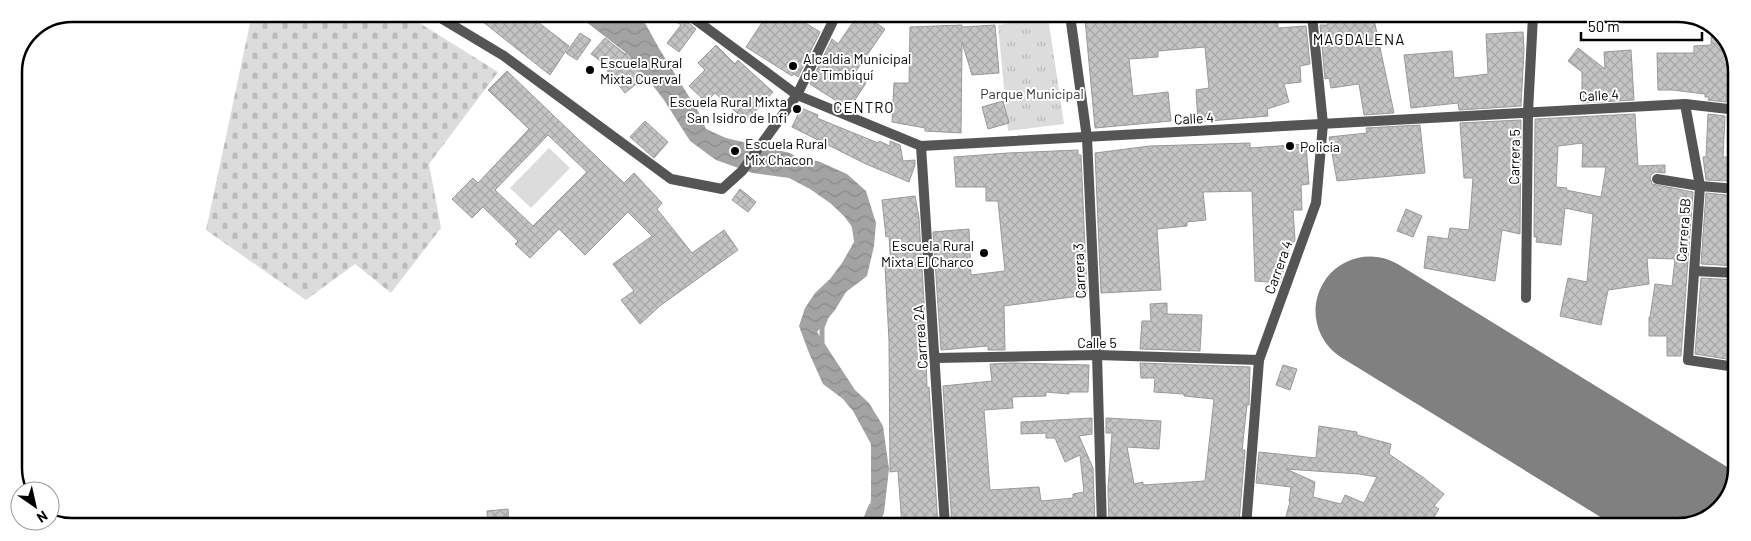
<svg xmlns="http://www.w3.org/2000/svg" width="1751" height="541" font-family="Barlow,sans-serif">
<style>
.cemetery{fill:url(#cemetery-stones)}
.park{fill:url(#park-tufts)}
.garden{fill:#dcdcdc}
.water{fill:url(#water-waves)}
.lines{fill:none;stroke-linecap:round;stroke-linejoin:round}
.stream{stroke:#a3a3a3;stroke-width:5}
.runway{stroke:#808080;stroke-width:109}
.building{fill:url(#building-cross-hatch);stroke:#999;fill-rule:evenodd}
.street{stroke:#555;stroke-width:10}
.poi-dot{fill:#000;stroke:#fff;stroke-width:2}
.labels{text-anchor:middle;dominant-baseline:central;stroke-width:4;stroke-linejoin:round;paint-order:stroke}
.poi-label{font-size:14px;fill:#000;stroke:#fff;text-anchor:start}
.park-label{font-size:14px;fill:#333;stroke:#fff}
.street-label{font-size:14px;fill:#000;stroke:#fff}
.neighbourhood-label{font-size:15px;letter-spacing:1px;fill:#000;stroke:#fff}
.rim{fill:none;stroke:#000;stroke-width:2.5}
</style>
<defs>
<pattern id="cemetery-stones" width="16" height="16" patternUnits="userSpaceOnUse" patternTransform="scale(1.25)"><rect width="16" height="16" fill="#dcdcdc"/><path d="M2 7V4a2 2 0 0 1 4 0v3zM10 15v-3a2 2 0 0 1 4 0v3z" fill="#bbb"/></pattern>
<pattern id="park-tufts" width="24" height="20" patternUnits="userSpaceOnUse" patternTransform="scale(1.25)"><rect width="24" height="20" fill="#dcdcdc"/><path d="M3 7l-1-3M5 7V3M7 7l1-3M15 17l-1-3M17 17v-4M19 17l1-3" fill="none" stroke="#bbb"/></pattern>
<pattern id="water-waves" width="16" height="10" patternUnits="userSpaceOnUse" patternTransform="scale(1.25)"><rect width="16" height="10" fill="#a3a3a3"/><path d="M0 5q4-4 8 0t8 0" fill="none" stroke="#8b8b8b"/></pattern>
<pattern id="building-cross-hatch" width="8" height="8" patternUnits="userSpaceOnUse" patternTransform="scale(1.25)"><rect width="8" height="8" fill="#c4c4c4"/><path d="M0 0l8 8M0 8l8-8" fill="none" stroke="#a7a7a7"/></pattern>
</defs>
<rect width="100%" height="100%" fill="#fff"/>
<!-- cemetery -->
<path class="cemetery" d="M252,14H405L498,72L429,164L441,228L391,293L355,264L306,300L206,230Z"/>
<!-- park -->
<path class="park" d="M1048,17L1064,124L1008,131L998,25Z"/>
<!-- garden -->
<path class="garden" d="M549,148L570,168L531,208L510,188Z"/>
<!-- water -->
<path class="water" d="M576,14H640L660,50L698,111L706,129L726,138L790,153L800,159L818,161L847,174L866,191L876,223L874,246L867,276L846,292L835,310L817,332L855,390L869,403L883,426L889,469L884,513L878,526H864L869,518L871,498V444L853,411L843,399L823,384L809,353L799,326L805,308L815,293L830,279L842,263L858,235L844,216L830,203L810,189L789,178L752,173L716,160L690,141L664,100L630,56Z"/>
<g class="lines">
<!-- stream -->
<g class="stream">
<path d="M854,225L857,244"/>
<path d="M822,345V327L825,320"/>
<path d="M863,526L871,506"/>
</g>
<!-- runway -->
<path class="runway" d="M1370,311L1706,518"/>
</g>
<!-- building -->
<g class="building">
<path d="M473,14H520L531,23L534,19L569,46L550,75Z"/>
<path d="M665,14L682,15L685,20L696,29L679,52L667,43L681,25Z"/>
<path d="M767,15H793L820,32L798,77L794,74L792,76L746,47Z"/>
<path d="M858,15H864L885,29L854,74L866,83L849,109L810,84L832,39L838,44Z"/>
<path d="M1120,15H1277L1278,28L1306,26L1310,64L1300,66L1301,82L1284,84L1289,102L1267,109L1268,116L1198,122L1196,90L1209,88L1205,47L1158,51V57L1129,59L1133,96L1168,92L1171,121L1095,128L1085,19Z"/>
<path d="M1326,15H1373L1394,113L1364,115L1359,84L1331,88L1329,78L1325,79L1320,25H1328Z"/>
<path d="M962,25V27L995,25L999,73L972,75L962,42L961,133L925,131V128L892,122L894,83H909L910,27Z"/>
<path d="M1712,27L1725,36L1737,68V101L1726,100V102L1708,100L1709,97H1705V94L1673,90H1658L1657,53H1694V46L1711,45Z"/>
<path d="M1523,32L1524,50L1521,106L1459,110L1458,103L1411,108L1404,55L1452,51L1454,78L1488,74L1486,34Z"/>
<path d="M580,33L591,40L577,60L566,53Z"/>
<path d="M605,38L625,54L627,52L646,76L625,93L598,59L591,54Z"/>
<path d="M716,45L735,64L738,60L773,92L746,121L715,93L706,102L689,86L705,70L698,63Z"/>
<path d="M1578,48L1605,69L1604,52L1631,50L1634,100L1582,103V72L1568,61Z"/>
<path d="M507,71L624,183L634,173L662,203L657,209L692,253L724,230L738,250L661,305L640,324L621,300L634,291L613,264L652,236L628,212L585,255L559,229L530,258L515,244L518,241L483,207L472,218L452,199L473,178L478,183L529,129L488,90ZM548,135L587,172L533,226L495,190Z"/>
<path d="M1003,101L1009,123L988,129L982,107Z"/>
<path d="M801,108L818,115L817,118L878,143L879,141L890,146V141L900,145L903,161L915,160V165L909,182L866,164L792,127Z"/>
<path d="M1635,114L1638,166L1665,165V173L1655,172L1651,175L1650,178L1652,184L1693,192L1681,356H1667V336H1649V317H1650L1655,284L1672,286L1675,259L1647,258L1649,284L1608,290L1601,325L1560,316L1568,278L1587,282L1593,214L1565,208L1561,245L1536,242L1537,237H1534L1535,119ZM1583,143L1582,167H1606L1601,197L1566,190L1567,188L1556,187L1558,146Z"/>
<path d="M1708,114L1725,116L1723,157H1729V181L1706,180L1703,157H1706Z"/>
<path d="M1521,120L1520,234L1502,230L1495,281L1424,268L1428,236L1448,239L1450,228L1469,230L1473,178H1464L1460,123Z"/>
<path d="M645,121L668,142L654,158L630,137Z"/>
<path d="M1420,125L1425,173L1337,181L1329,137L1367,133L1366,128Z"/>
<path d="M1250,143V148L1306,144L1309,184L1301,185L1302,210H1293L1295,240L1294,242H1291L1280,283L1255,281L1252,191L1203,192L1206,220L1187,222V226L1157,229L1161,290L1101,293L1095,153L1150,146Z"/>
<path d="M1078,150V155H1081L1087,295L1004,306L1005,350H988V346L941,350L933,232L969,229L971,275L1005,271L998,201H986V187H956L954,157L1008,153Z"/>
<path d="M740,189L756,202L748,212L732,200Z"/>
<path d="M1706,193L1737,196L1736,266L1701,264Z"/>
<path d="M915,196L919,218L927,352H926L927,388L929,387L938,526H902L898,471L890,472L889,340L885,266H891L889,236L886,237L882,200Z"/>
<path d="M1406,209L1422,216L1413,237L1397,231Z"/>
<path d="M1701,278L1736,280V322L1730,323L1733,360L1695,354Z"/>
<path d="M1167,303V314L1202,315L1200,351L1140,349L1142,321H1151L1150,304Z"/>
<path d="M1012,363L1089,365L1088,392H1069V394L1046,392V396L1012,397L1013,408L984,410L990,490L1039,487L1041,501L1073,498V494L1084,492L1080,455L1065,462L1055,438H1046V433L1021,434V422L1092,418V434L1079,436L1093,468L1095,526H1078L1077,522L1043,524V526H952L943,386L992,381L990,364Z"/>
<path d="M1140,363L1250,367L1249,405H1247L1242,450H1245L1239,524L1213,525V523L1150,526L1149,522L1122,526V523L1109,525L1108,488L1112,433H1106V418L1161,421L1159,449L1127,447L1134,484L1143,482V485L1205,481L1214,399L1184,396V394L1154,392L1155,378H1141Z"/>
<path d="M1283,365L1297,369L1290,390L1276,385Z"/>
<path d="M1319,426L1357,432V435L1391,444L1389,454L1424,478L1444,494L1434,506L1439,509L1428,527H1283L1290,502L1289,501L1291,487L1256,483L1259,452L1316,458ZM1286,469L1359,474L1377,477L1364,503L1345,495L1341,504L1313,497L1315,482Z"/>
<path d="M508,509L509,526H488L487,511Z"/>
</g>
<g class="lines">
<!-- street -->
<g class="street">
<path d="M434,14L504,56L671,179L722,189L742,171L797,95L836,15"/>
<path d="M689,15L797,95L921,146L1685,104L1737,110"/>
<path d="M1070,15L1087,138L1097,355L1102,527"/>
<path d="M1685,104L1700,186L1688,360L1736,367"/>
<path d="M921,146L945,526"/>
<path d="M1657,179L1700,186L1737,189"/>
<path d="M1694,271L1736,273"/>
<path d="M1526,298L1528,112L1533,16"/>
<path d="M935,358L1097,355L1259,360"/>
<path d="M1246,527L1259,360L1316,203L1323,124L1312,15"/>
</g>
</g>
<!-- markers -->
<g class="poi-dot">
<circle cx="793" cy="66" r="5"/>
<circle cx="590" cy="70" r="5"/>
<circle cx="797" cy="109" r="5"/>
<circle cx="1290" cy="146" r="5"/>
<circle cx="735" cy="151" r="5"/>
<circle cx="984" cy="253" r="5"/>
</g>
<g class="labels">
<!-- poi labels -->
<g class="poi-label">
<text x="803" y="58">Alcaldia Municipal<tspan x="803" dy="16">de Timbiquí</tspan></text>
<text x="600" y="62">Escuela Rural<tspan x="600" dy="16">Mixta Cuerval</tspan></text>
<text x="787" y="101" text-anchor="end">Escuela Rural Mixta<tspan x="787" dy="16">San Isidro de Infi</tspan></text>
<text x="745" y="143">Escuela Rural<tspan x="745" dy="16">Mix Chacon</tspan></text>
<text x="1300" y="146">Policía</text>
<text x="974" y="245" text-anchor="end">Escuela Rural<tspan x="974" dy="16">Mixta El Charco</tspan></text>
</g>
<!-- park labels -->
<g class="park-label">
<text x="1032" y="93">Parque Municipal</text>
</g>
<!-- street labels -->
<g class="street-label">
<text transform="translate(1599 95) rotate(-3)">Calle 4</text>
<text transform="translate(1194 118) rotate(-3)">Calle 4</text>
<text transform="translate(1514 157) rotate(-89)">Carrera 5</text>
<text transform="translate(1683 230) rotate(-86)">Carrera 5B</text>
<text transform="translate(1278 267) rotate(-70)">Carrera 4</text>
<text transform="translate(1079 271) rotate(-93)">Carrera 3</text>
<text transform="translate(920 337) rotate(-94)">Carrrea 2A</text>
<text x="1097" y="342">Calle 5</text>
</g>
<!-- neighbourhood labels -->
<g class="neighbourhood-label">
<text x="1359" y="39">MAGDALENA</text>
<text x="864" y="107">CENTRO</text>
</g>
</g>
<!-- crop -->
<path d="M0 0H1751V541H0ZM72 22H1678A50 50 0 0 1 1728 72V468A50 50 0 0 1 1678 518H72A50 50 0 0 1 22 468V72A50 50 0 0 1 72 22Z" fill="#fff" fill-rule="evenodd"/>
<path class="rim" d="M72 22H1678A50 50 0 0 1 1728 72V468A50 50 0 0 1 1678 518H72A50 50 0 0 1 22 468V72A50 50 0 0 1 72 22Z"/>
<!-- north arrow -->
<g transform="translate(35 506) rotate(146)"><circle r="24" fill="#ffffff" stroke="#999999"/>
<path d="M0-4L9 19L0 12L-9 19Z" fill="#000000"/>
<text y="-8" font-size="14" font-weight="bold" text-anchor="middle" fill="#000000">N</text>
</g>
<!-- scale -->
<path d="M1581 32v8h121v-8" fill="none" stroke="#000000" stroke-width="2.5"/>
<text x="1588" y="32" font-size="15" fill="#000000" stroke="#ffffff" stroke-width="4" paint-order="stroke">50 m</text>
</svg>
